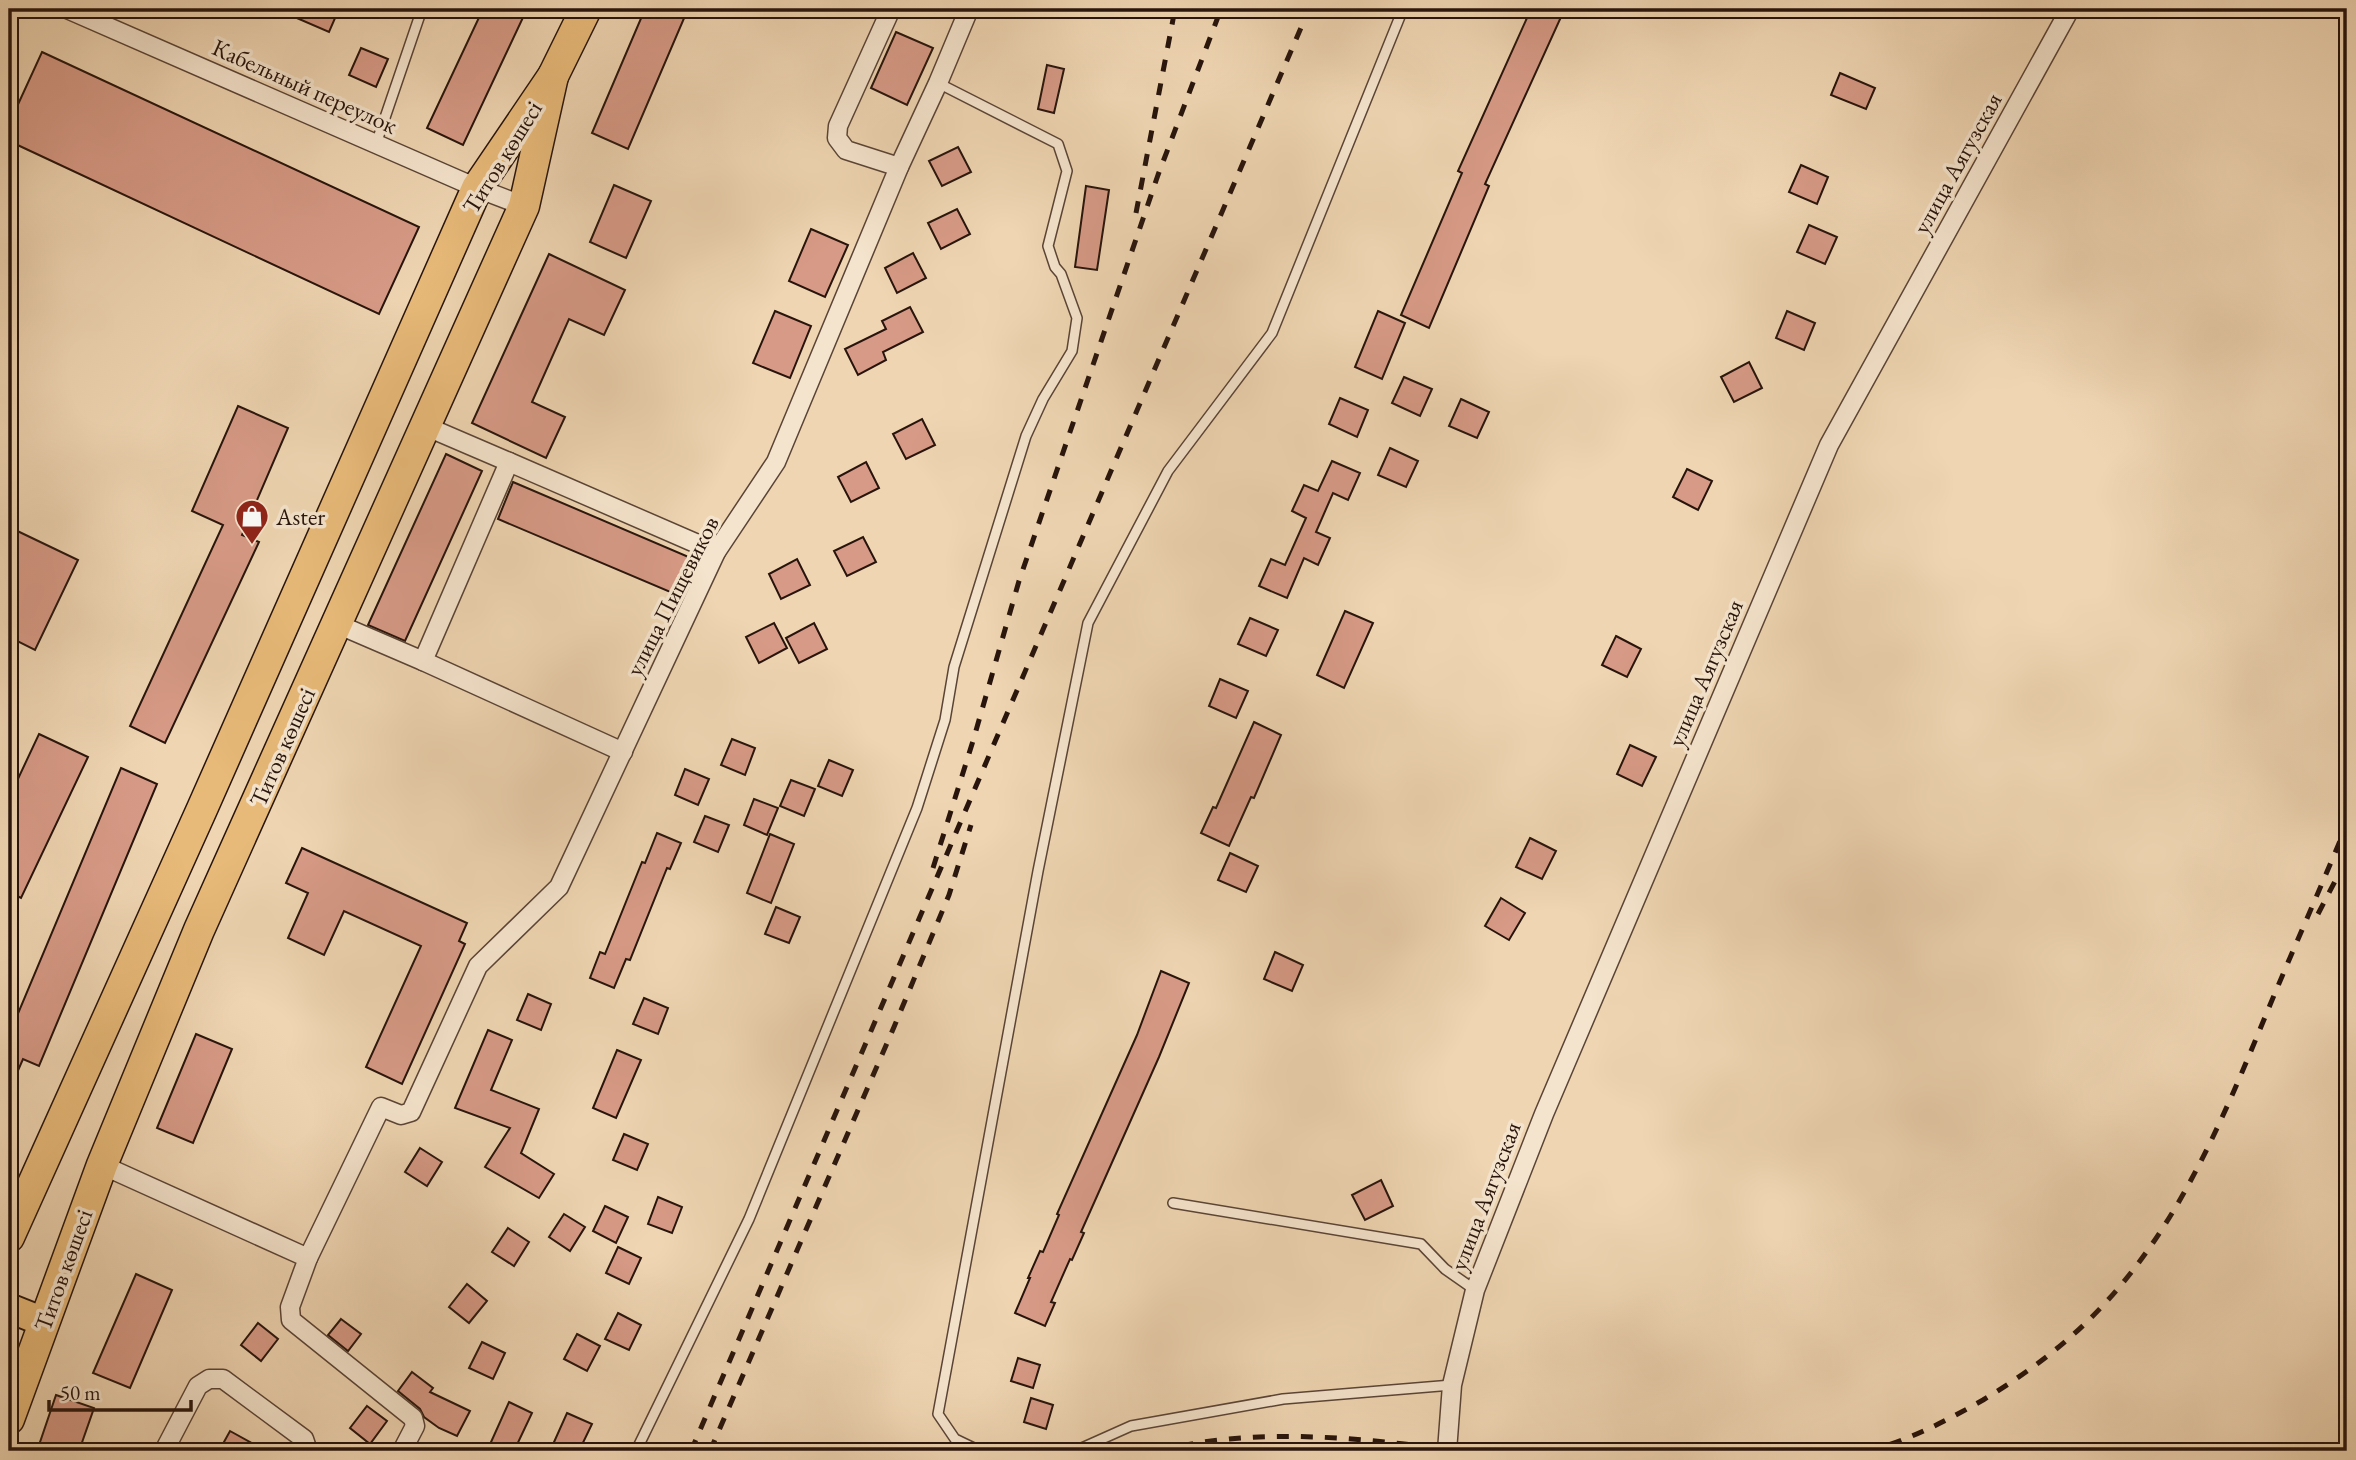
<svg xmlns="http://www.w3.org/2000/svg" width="2356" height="1460" font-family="'EB Garamond',serif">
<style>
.building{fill:#d79a86;stroke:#28140c;stroke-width:2}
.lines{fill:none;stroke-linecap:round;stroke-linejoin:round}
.service-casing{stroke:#5a4436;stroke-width:12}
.minor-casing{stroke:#5a4436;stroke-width:21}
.primary-casing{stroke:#28140c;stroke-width:32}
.trunk-casing{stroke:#28140c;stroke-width:33}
.service{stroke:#f5e4cd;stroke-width:9}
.minor{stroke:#f5e4cd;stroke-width:18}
.primary{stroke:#e8ba79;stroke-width:28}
.trunk{stroke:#e8ba79;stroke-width:30}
.rail{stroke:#28140c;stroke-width:5;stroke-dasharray:12 12;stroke-linecap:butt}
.labels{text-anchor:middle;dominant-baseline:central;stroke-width:7;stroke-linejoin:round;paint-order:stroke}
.street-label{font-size:24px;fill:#28140c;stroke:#f5e4cd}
.poi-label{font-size:24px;fill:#28140c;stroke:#f5e4cd;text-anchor:start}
</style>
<rect width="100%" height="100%" fill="#efd5b2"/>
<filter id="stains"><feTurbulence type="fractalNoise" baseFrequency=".00286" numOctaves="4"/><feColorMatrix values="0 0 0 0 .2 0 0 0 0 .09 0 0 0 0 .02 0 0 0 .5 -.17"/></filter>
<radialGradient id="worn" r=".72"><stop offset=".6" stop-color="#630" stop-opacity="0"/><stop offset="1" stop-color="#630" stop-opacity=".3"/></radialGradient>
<!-- building -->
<g class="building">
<path d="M276,9H339L329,32Z"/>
<path d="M483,9H527L463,145L427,128Z"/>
<path d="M645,9H688L628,149L592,133Z"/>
<path d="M1531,9H1543L1561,17L1485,184L1489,186L1429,328L1401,315L1462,173L1458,171Z"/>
<path d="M896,32L933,48L907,105L871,88Z"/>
<path d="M361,48L388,59L376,87L349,75Z"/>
<path d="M42,52L419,227L379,314L9,141V124Z"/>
<path d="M1047,65L1064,69L1054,113L1038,109Z"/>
<path d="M1840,73L1875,88L1866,109L1831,95Z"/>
<path d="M958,147L971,172L942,186L929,161Z"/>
<path d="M1801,165L1828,177L1817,204L1789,192Z"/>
<path d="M614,185L651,201L626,258L590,242Z"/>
<path d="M1086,186L1109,190L1097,270L1075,267Z"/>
<path d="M957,209L970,234L941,249L928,223Z"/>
<path d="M1809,225L1837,237L1825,264L1797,252Z"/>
<path d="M811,229L848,245L825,297L789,281Z"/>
<path d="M913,253L926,278L897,293L885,268Z"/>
<path d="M549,254L625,290L604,335L569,319L532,402L565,417L546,458L472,423Z"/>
<path d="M910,307L923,332L883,352L886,360L858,375L845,349L886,329L882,321Z"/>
<path d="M775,311L811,326L790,378L753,363Z"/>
<path d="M1378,311L1405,323L1382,379L1355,367Z"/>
<path d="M1787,311L1815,323L1804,350L1776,338Z"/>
<path d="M1749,362L1762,388L1734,402L1721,377Z"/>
<path d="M1404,377L1432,389L1420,416L1392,403Z"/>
<path d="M1340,398L1368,410L1357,437L1329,424Z"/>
<path d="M1461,399L1489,412L1477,438L1449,426Z"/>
<path d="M238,406L288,428L242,535L259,542L165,743L130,726L223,525L192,511Z"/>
<path d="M922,419L935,445L906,459L893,434Z"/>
<path d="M1390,448L1418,461L1406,487L1378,475Z"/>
<path d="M446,454L482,471L405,641L368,625Z"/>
<path d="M1332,461L1360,473L1348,500L1333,493L1316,532L1330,538L1318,565L1304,558L1287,598L1259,586L1271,559L1285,565L1306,518L1292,511L1304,485L1318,491Z"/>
<path d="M866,462L879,488L851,502L838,477Z"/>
<path d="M1687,469L1712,481L1698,510L1673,497Z"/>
<path d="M513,482L691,558L675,594L498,519Z"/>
<path d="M9,527L78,560L35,650L9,637Z"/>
<path d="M863,537L876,562L847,576L834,551Z"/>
<path d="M797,559L810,585L781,599L769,574Z"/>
<path d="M1345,611L1373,623L1344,688L1317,675Z"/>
<path d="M1250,618L1278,630L1266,656L1238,644Z"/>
<path d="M774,623L787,648L759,663L746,637Z"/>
<path d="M814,623L827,649L799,663L786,638Z"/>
<path d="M1616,636L1641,649L1627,677L1602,665Z"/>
<path d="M1220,679L1248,691L1236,718L1209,706Z"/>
<path d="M1254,722L1281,735L1254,798L1251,797L1229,846L1201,833L1213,807L1216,808Z"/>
<path d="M39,734L88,757L21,898L9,892V798Z"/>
<path d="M732,739L755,748L745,775L721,765Z"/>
<path d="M1630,745L1656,757L1642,786L1617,774Z"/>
<path d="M829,760L853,770L842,796L818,786Z"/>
<path d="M121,768L157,784L39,1066L23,1059L9,1091V1035Z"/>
<path d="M685,769L709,779L698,805L675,795Z"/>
<path d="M791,780L815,789L804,816L780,806Z"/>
<path d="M754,799L778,808L767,835L744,825Z"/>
<path d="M705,816L729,825L718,852L694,842Z"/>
<path d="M657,833L681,843L670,869L667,868L630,960L626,959L614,988L590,978L600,952L605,954L642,862L645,863Z"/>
<path d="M770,834L794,844L771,903L747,893Z"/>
<path d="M1530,838L1556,851L1542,879L1516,867Z"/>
<path d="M302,848L467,923L459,941L465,944L402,1084L366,1067L421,946L344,911L324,955L288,938L308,893L286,883Z"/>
<path d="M1230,853L1258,866L1246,892L1218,880Z"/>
<path d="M1501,898L1525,913L1509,940L1485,926Z"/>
<path d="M776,907L800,917L789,943L765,934Z"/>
<path d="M1275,952L1303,965L1292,991L1264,979Z"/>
<path d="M1161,971L1189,983L1159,1057L1081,1232L1084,1233L1072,1260L1070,1259L1051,1302L1055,1303L1045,1326L1015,1313L1030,1278H1028L1040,1251L1043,1252L1059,1215L1057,1214L1137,1035Z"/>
<path d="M528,994L551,1004L541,1030L517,1020Z"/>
<path d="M644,998L668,1008L658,1034L633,1024Z"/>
<path d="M488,1030L512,1040L491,1090L539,1109L521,1153L554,1174L539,1198L485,1167L510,1128L455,1108Z"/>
<path d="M196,1034L232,1049L193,1143L157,1128Z"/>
<path d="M617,1050L641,1060L616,1118L593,1108Z"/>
<path d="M624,1134L648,1144L637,1170L613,1160Z"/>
<path d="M420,1148L442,1162L427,1186L405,1172Z"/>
<path d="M1381,1180L1393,1206L1365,1220L1352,1195Z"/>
<path d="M658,1197L682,1207L672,1233L648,1224Z"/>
<path d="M605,1206L628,1217L616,1243L593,1231Z"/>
<path d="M564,1214L585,1227L570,1251L549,1237Z"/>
<path d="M508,1228L529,1242L514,1266L492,1252Z"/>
<path d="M618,1247L641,1258L629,1284L606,1273Z"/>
<path d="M136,1274L172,1290L130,1388L93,1373Z"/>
<path d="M467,1284L487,1301L469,1323L449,1307Z"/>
<path d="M618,1313L641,1325L629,1350L605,1339Z"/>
<path d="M341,1319L361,1334L348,1351L328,1335Z"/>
<path d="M258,1323L278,1339L261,1361L241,1345Z"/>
<path d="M577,1334L600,1346L587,1371L564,1359Z"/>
<path d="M482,1342L505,1353L493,1379L469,1368Z"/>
<path d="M1018,1358L1040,1365L1033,1388L1011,1381Z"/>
<path d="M412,1372L433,1388L430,1392L470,1411L457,1436L439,1428L424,1417L420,1409L398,1391Z"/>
<path d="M56,1395L94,1408L79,1451H37Z"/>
<path d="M1031,1398L1053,1405L1046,1429L1024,1422Z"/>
<path d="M509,1402L532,1413L514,1451H487Z"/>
<path d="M367,1406L387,1421L370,1444L350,1428Z"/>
<path d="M567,1413L592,1424L579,1451H550Z"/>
<path d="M230,1431L266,1451H219Z"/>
</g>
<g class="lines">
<defs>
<g id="service">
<path d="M376,144L422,9"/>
<path d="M1173,1203L1421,1244L1445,1269L1475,1290"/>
<path d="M636,1451L749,1219L917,808L945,720L954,667L1026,436L1043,399L1072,351L1077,318L1061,274L1055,267L1048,246L1067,171L1058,144L938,83"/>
<path d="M980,1451L955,1439L938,1414L1038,871L1088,623L1168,471L1272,333L1403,9"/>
<path d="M1075,1451L1131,1426L1283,1399L1452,1385"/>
</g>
<g id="minor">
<path d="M67,9L477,188L524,206"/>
<path d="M891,9L838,126L837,138L846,150L899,167"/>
<path d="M509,462L716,552"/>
<path d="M337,624L423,661L509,462L425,426"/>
<path d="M423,661L623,752"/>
<path d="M102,1165L308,1258"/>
<path d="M164,1451L198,1386L209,1379H223L304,1439L308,1451"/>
<path d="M402,1451L415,1426L413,1418L291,1320L290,1307L308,1258L381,1107L401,1115L411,1112L478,966L559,887L716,552L776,462L899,167L938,83L969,9"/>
<path d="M1447,1451L1452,1385L1475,1290L1544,1114L1829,445L2070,9"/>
</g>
<path id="primary" d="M9,1308L44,1322"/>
<g id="trunk">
<path d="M9,1237L202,809L477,188L553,76L586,9"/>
<path d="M9,1419L102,1165L199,930L524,206L553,76"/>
</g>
</defs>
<!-- service casing -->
<use href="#service" class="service-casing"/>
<!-- minor casing -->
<use href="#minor" class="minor-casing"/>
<!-- primary casing -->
<use href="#primary" class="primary-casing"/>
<!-- trunk casing -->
<use href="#trunk" class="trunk-casing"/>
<!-- service -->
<use href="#service" class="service"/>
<!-- minor -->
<use href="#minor" class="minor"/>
<!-- primary -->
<use href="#primary" class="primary"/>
<!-- trunk -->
<use href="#trunk" class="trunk"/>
<!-- rail -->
<g class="rail">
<path d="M1136,213L1175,9"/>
<path d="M933,868L973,741L1019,581L1158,175L1221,9"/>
<path d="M2318,914L2347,858"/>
<path d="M691,1451L1309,9"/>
<path d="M710,1451L894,1027L949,895L971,825"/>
<path d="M1158,1451C1257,1426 1360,1438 1461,1451"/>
<path d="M1867,1451C1908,1441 1946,1421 1983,1400C2029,1372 2071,1341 2107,1301C2184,1217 2227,1109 2270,1005C2295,945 2322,885 2347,824"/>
</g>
</g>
<!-- icons -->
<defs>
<symbol id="shop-pin" viewBox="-11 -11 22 30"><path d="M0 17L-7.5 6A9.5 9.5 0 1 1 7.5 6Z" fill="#8f2418" stroke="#f5e4cd"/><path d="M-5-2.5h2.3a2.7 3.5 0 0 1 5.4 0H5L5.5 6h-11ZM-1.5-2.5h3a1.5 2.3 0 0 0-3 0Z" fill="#fff"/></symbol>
</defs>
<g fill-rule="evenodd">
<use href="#shop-pin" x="233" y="497" width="38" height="52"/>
</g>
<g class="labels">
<!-- street labels -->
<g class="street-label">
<text transform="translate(305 86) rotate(24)">Кабельный переулок</text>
<text transform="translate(502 157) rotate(-58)">Титов көшесі</text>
<text transform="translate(1957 163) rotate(-61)">улица Аягузская</text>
<text transform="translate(672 596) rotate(-63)">улица Пищевиков</text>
<text transform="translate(1705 673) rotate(-67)">улица Аягузская</text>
<text transform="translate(282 747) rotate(-66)">Титов көшесі</text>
<text transform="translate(1485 1196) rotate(-69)">улица Аягузская</text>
<text transform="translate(63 1270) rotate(-70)">Титов көшесі</text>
</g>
<!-- poi labels -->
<g class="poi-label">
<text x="276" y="516">Aster</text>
</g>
</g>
<!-- margin -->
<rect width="2356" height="1460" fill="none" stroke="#efd5b2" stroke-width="35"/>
<rect x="10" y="10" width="2335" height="1439" fill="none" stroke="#28140c" stroke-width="3.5"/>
<rect x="18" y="18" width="2321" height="1425" fill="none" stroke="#28140c" stroke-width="2"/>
<!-- scale -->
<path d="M49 1400v10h142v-10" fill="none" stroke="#28140c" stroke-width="3.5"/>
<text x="60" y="1400" font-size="21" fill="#28140c" stroke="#f5e4cd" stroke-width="5" paint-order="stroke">50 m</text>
<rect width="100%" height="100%" filter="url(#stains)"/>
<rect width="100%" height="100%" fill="url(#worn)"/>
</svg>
